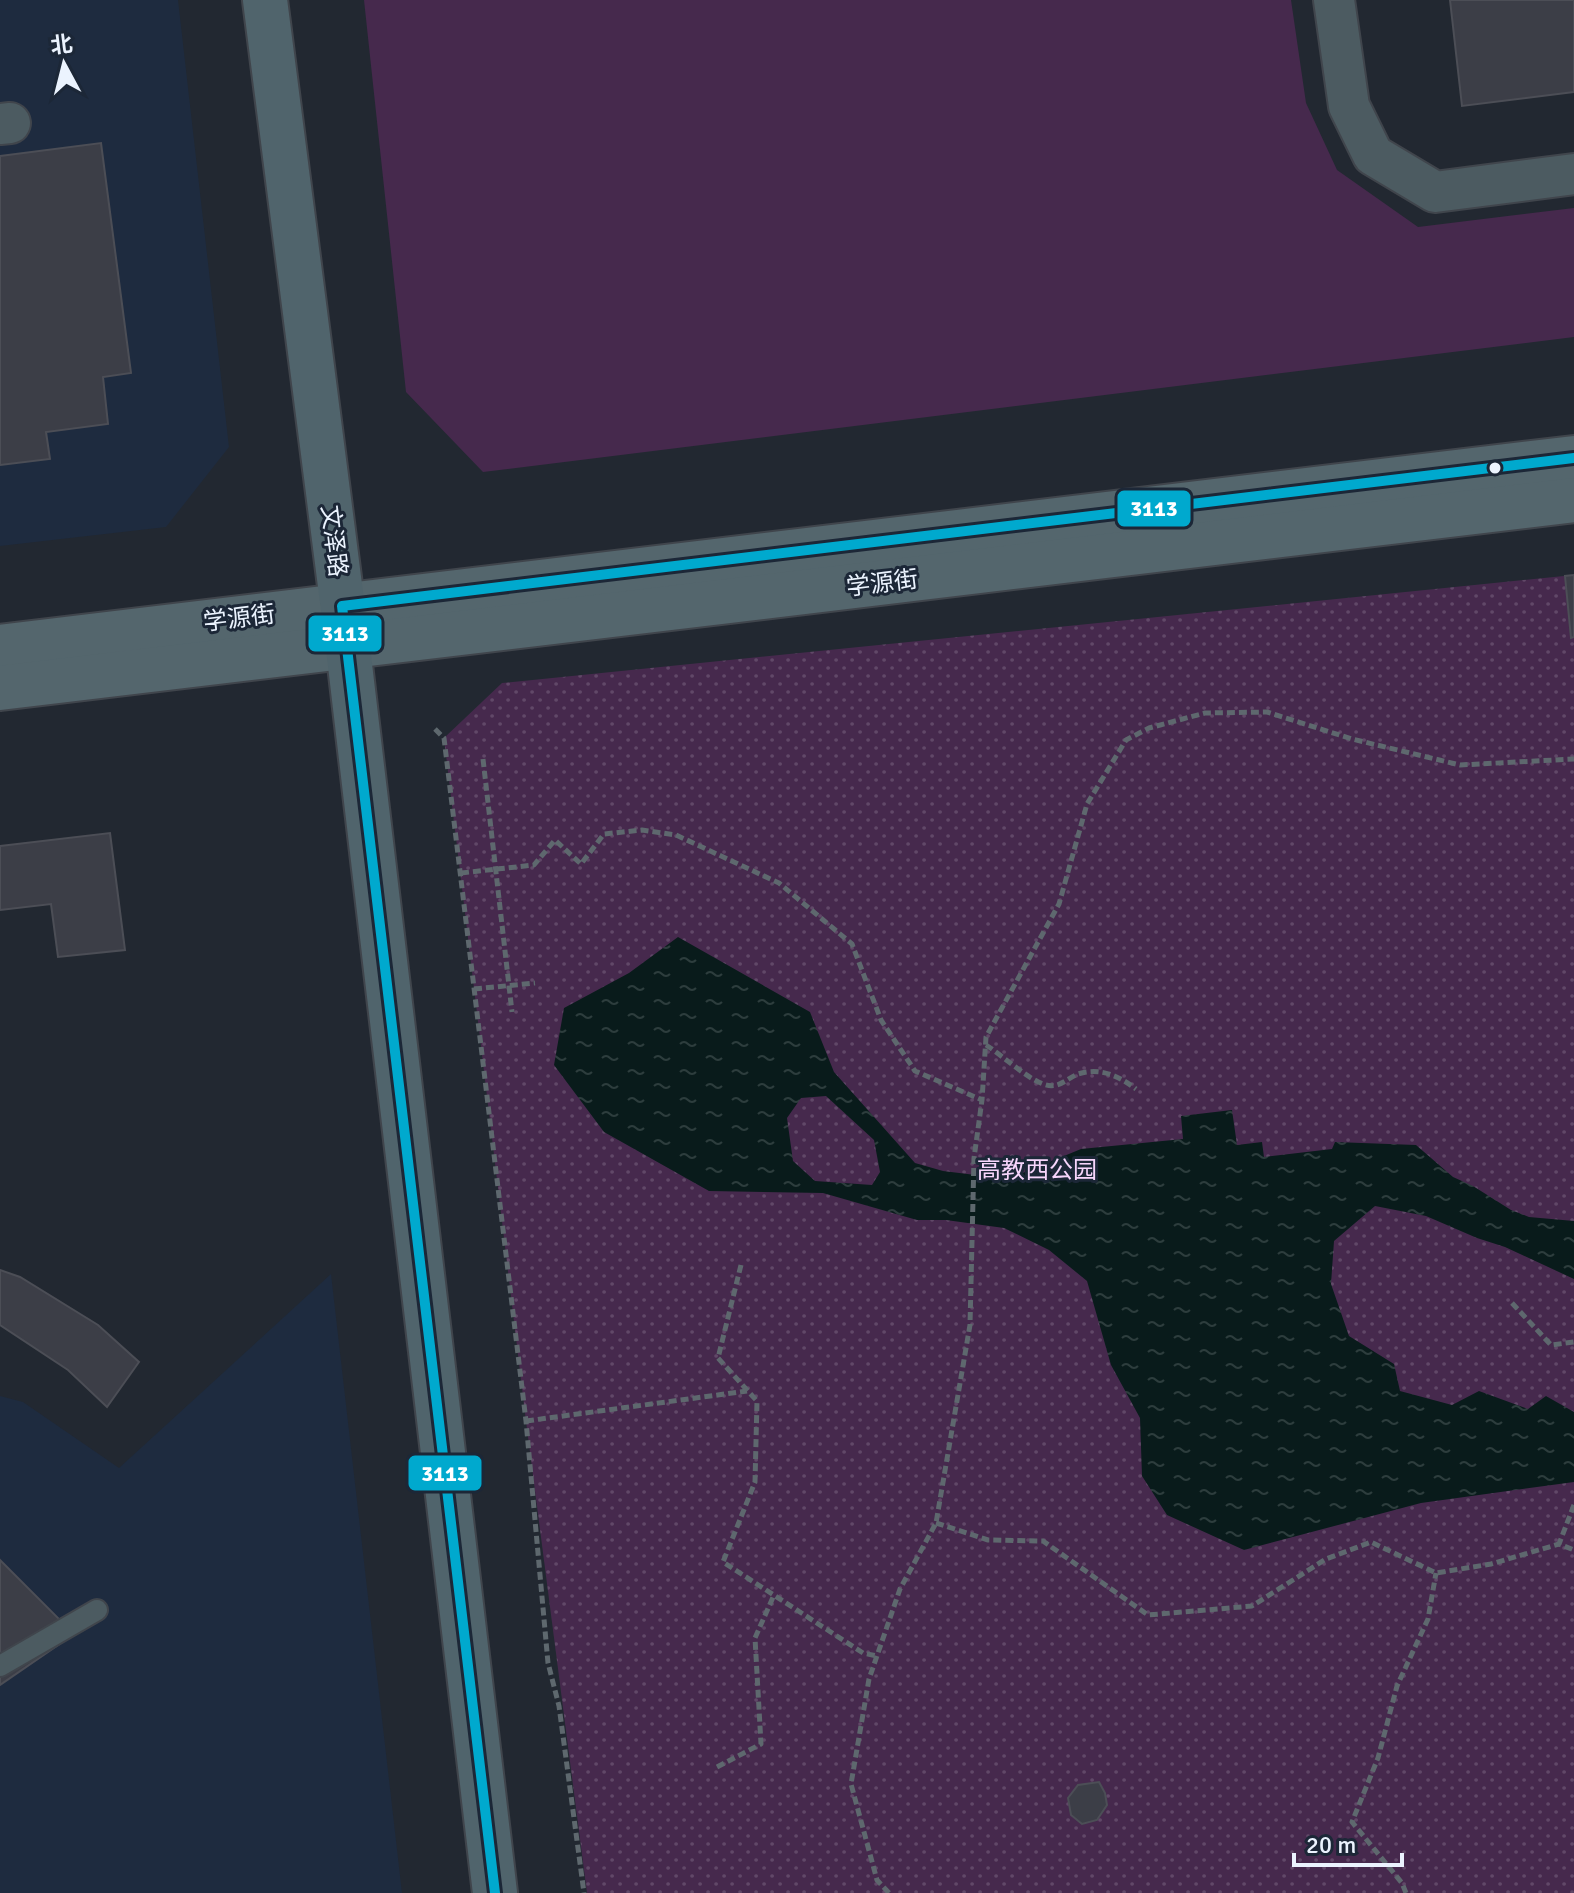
<svg xmlns="http://www.w3.org/2000/svg" width="1574" height="1893" font-family="Signika,'Noto Sans SC',sans-serif">
<style>
.built{fill:#1e2b3f}
.grass{fill:#46294d}
.park{fill:url(#park-dots)}
.water{fill:url(#water-ripples);fill-rule:evenodd}
.building{fill:#3c3e47;stroke:#4c4e56;stroke-width:2}
.lines{fill:none;stroke-linecap:round;stroke-linejoin:round}
.lane-casing{stroke:#40454c;stroke-width:24}
.street-casing{stroke:#40454c;stroke-width:44}
.secondary-casing{stroke:#40454c;stroke-width:48}
.primary-casing{stroke:#40454c;stroke-width:48}
.path{stroke:#5e686e;stroke-width:5;stroke-dasharray:8 4;stroke-linecap:butt}
.lane{stroke:#4c5b61;stroke-width:20}
.street{stroke:#4c5b61;stroke-width:40}
.secondary{stroke:#54666d;stroke-width:44}
.primary{stroke:#50646c;stroke-width:44}
.bus-1-casing{stroke:#1c2737;stroke-width:16}
.bus-1{stroke:#00a9ce;stroke-width:10}
.bus-dot{fill:#ebf3fe;stroke:#1c2737;stroke-width:3}
.labels{text-anchor:middle;dominant-baseline:central;stroke-width:6;stroke-linejoin:round;paint-order:stroke}
.street-label{font-size:24px;fill:#ebf3fe;stroke:#1c2737}
.park-label{font-size:24px;fill:#f7d6fc;stroke:#1c2737}
.line-badge{stroke:#1c2737;stroke-width:3}
.badge-label{font-size:22px;text-anchor:middle;font-weight:bold;fill:#fff}
</style>
<defs>
<pattern id="park-dots" width="8" height="8" patternUnits="userSpaceOnUse" patternTransform="scale(2)"><rect width="8" height="8" fill="#46294d"/><path d="M2 2h.1M6 6h.1" fill="none" stroke="#614868" stroke-width="1.8" stroke-linecap="round"/></pattern>
<pattern id="water-ripples" width="26" height="14" patternUnits="userSpaceOnUse" patternTransform="scale(2)"><rect width="26" height="14" fill="#091b1b"/><path d="M2 4q2-2 4 0t4 0M15 11q2-2 4 0t4 0" fill="none" stroke="#2d3d3d"/></pattern>
</defs>
<rect width="100%" height="100%" fill="#222831"/>
<!-- built -->
<g class="built">
<path d="M0,0H178L229,447L166,527L0,546Z"/>
<path d="M331,1274L402,1893H0V1396L23,1402L119,1468Z"/>
</g>
<!-- grass -->
<path class="grass" d="M364,0H1291L1306,103L1337,170L1418,227L1574,208V337L483,472L406,392Z"/>
<!-- park -->
<path class="park" d="M1574,575V1893H587L526,1421L444,738L502,683Z"/>
<!-- water -->
<path class="water" d="M678,937L810,1012L834,1072L915,1163L943,1171L1008,1179L1081,1149L1183,1139L1181,1116L1232,1110L1237,1145L1262,1142L1264,1157L1332,1149L1335,1142L1416,1145L1453,1177L1473,1186L1511,1210L1529,1217L1574,1221V1279L1505,1247L1477,1238L1426,1216L1375,1206L1334,1241L1331,1284L1349,1336L1394,1364L1400,1391L1452,1405L1479,1391L1528,1409L1546,1396L1574,1412V1482L1421,1503L1244,1550L1167,1515L1142,1476L1140,1418L1111,1365L1087,1281L1049,1250L1004,1228L946,1220H917L823,1193L709,1191L604,1132L554,1065L564,1008L629,973ZM826,1096L874,1140L880,1172L872,1185L815,1181L793,1161L787,1118L801,1098Z"/>
<!-- building -->
<g class="building">
<path d="M1450,0H1574V92L1462,106Z"/>
<path d="M101,143L131,373L103,377L108,424L46,432L50,459L0,465V156Z"/>
<path d="M1574,575V637L1571,638L1565,576Z"/>
<path d="M110,833L125,950L58,957L51,904L0,910V846Z"/>
<path d="M0,1270L20,1277L98,1325L139,1362L107,1407L68,1370L0,1325Z"/>
<path d="M0,1560L74,1634L0,1685Z"/>
<path d="M1099,1782L1105,1793L1107,1805L1097,1820L1082,1824L1071,1815L1068,1798L1078,1785Z"/>
</g>
<g class="lines">
<defs>
<path id="lane" d="M0,1666L97,1610"/>
<g id="street">
<path d="M1334,0L1349,106L1373,155L1435,192L1574,174"/>
<path d="M0,124L10,123"/>
</g>
<g id="secondary">
<path d="M0,647L1574,458"/>
<path d="M0,688L1574,500"/>
</g>
<path id="primary" d="M265,0L348,648L495,1893"/>
</defs>
<!-- lane casing -->
<use href="#lane" class="lane-casing"/>
<!-- street casing -->
<use href="#street" class="street-casing"/>
<!-- secondary casing -->
<use href="#secondary" class="secondary-casing"/>
<!-- primary casing -->
<use href="#primary" class="primary-casing"/>
<!-- path -->
<g class="path">
<path d="M435,729L444,738L526,1421L548,1663L559,1706L584,1893"/>
<path d="M483,759L512,1012"/>
<path d="M461,873L534,865L555,840L581,864L604,834L642,830L676,835L779,883L852,944L881,1020L915,1071L982,1100"/>
<path d="M474,989L535,983"/>
<path d="M986,1045C1003,1056 1025,1077 1043,1084C1058,1090 1066,1079 1078,1074C1100,1067 1119,1076 1136,1089"/>
<path d="M741,1265L718,1358L757,1401L755,1482L723,1562L863,1653L877,1656"/>
<path d="M1512,1303L1551,1345L1574,1342"/>
<path d="M526,1421L747,1391"/>
<path d="M1574,1505L1559,1544L1574,1550"/>
<path d="M936,1523L988,1540L1043,1541L1148,1615L1252,1606L1326,1559L1371,1542L1436,1573L1491,1564L1559,1544"/>
<path d="M717,1767L761,1744L755,1638L774,1595"/>
<path d="M889,1893L877,1880L851,1784L869,1679L900,1589L936,1523L970,1325L974,1158L982,1100L986,1037L1059,904L1087,804L1126,740L1149,728L1205,713L1267,712L1352,739L1460,765L1574,759"/>
<path d="M1406,1893L1402,1883L1352,1822L1378,1758L1397,1686L1428,1619L1436,1573"/>
</g>
<!-- lane -->
<use href="#lane" class="lane"/>
<!-- street -->
<use href="#street" class="street"/>
<!-- secondary -->
<use href="#secondary" class="secondary"/>
<!-- primary -->
<use href="#primary" class="primary"/>
<defs>
<path id="bus-1" d="M495,1893L342,606L1574,458"/>
</defs>
<!-- bus-1 casing -->
<use href="#bus-1" class="bus-1-casing"/>
<!-- bus-1 -->
<use href="#bus-1" class="bus-1"/>
</g>
<!-- markers -->
<circle class="bus-dot" cx="1495" cy="468" r="7"/>
<g class="labels">
<!-- street labels -->
<g class="street-label">
<text transform="translate(334 541) rotate(83)">文泽路</text>
<text transform="translate(882 583) rotate(-7)">学源街</text>
<text transform="translate(239 618) rotate(-7)">学源街</text>
</g>
<!-- park labels -->
<g class="park-label">
<text x="1037" y="1170">高教西公园</text>
</g>
</g>
<g class="line-badge">
<rect x="1116" y="489" width="76" height="39" rx="8" fill="#00a9ce"/>
<rect x="307" y="614" width="76" height="39" rx="8" fill="#00a9ce"/>
<rect x="407" y="1454" width="76" height="38" rx="8" fill="#00a9ce"/>
</g>
<g class="badge-label">
<text x="1154" y="516">3113</text>
<text x="345" y="641">3113</text>
<text x="445" y="1481">3113</text>
</g>
<!-- north arrow -->
<g transform="translate(64 64) rotate(353)" stroke="#1c2737" stroke-width="6" paint-order="stroke">
<path d="M0-6L14 30L0 20L-14 30Z" fill="#ebf3fe"/>
<text y="-12" font-size="22" font-weight="bold" text-anchor="middle" fill="#ebf3fe">北</text>
</g>
<!-- scale -->
<path d="M1294 1853v12h108v-12" fill="none" stroke="#ebf3fe" stroke-width="4"/>
<text x="1306" y="1853" font-size="24" fill="#ebf3fe" stroke="#1c2737" stroke-width="6" paint-order="stroke">20 m</text>
</svg>
